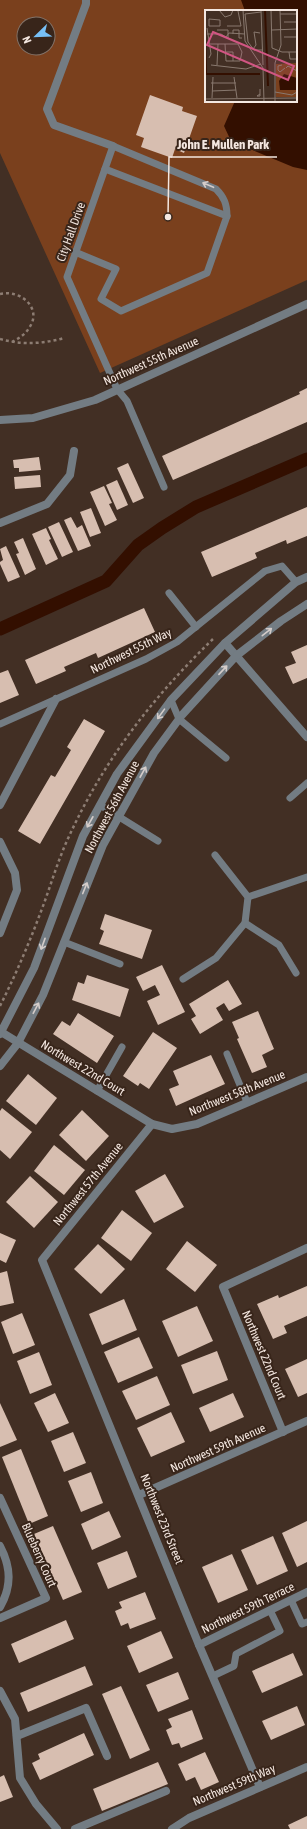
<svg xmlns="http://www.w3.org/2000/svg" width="307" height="1829" font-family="'Asap Condensed',sans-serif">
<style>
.green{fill:#7a401d;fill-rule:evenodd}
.water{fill:#330f00}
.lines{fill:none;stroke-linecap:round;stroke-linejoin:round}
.canal{stroke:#330f00;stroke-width:13}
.building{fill:#d7beb0}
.path{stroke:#8d7d73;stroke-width:2.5;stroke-dasharray:3 3;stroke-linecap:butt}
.service{stroke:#737c83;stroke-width:7}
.minor{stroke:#737c83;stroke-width:8}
.tertiary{stroke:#737c83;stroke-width:8}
.oneway{stroke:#d4ccc9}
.labels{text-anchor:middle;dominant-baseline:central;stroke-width:4;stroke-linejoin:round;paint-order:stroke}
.street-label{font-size:12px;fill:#f4e7e0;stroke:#38251a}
.inset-river{fill:none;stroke:#330f00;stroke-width:2}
.inset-road{fill:none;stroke:#89796f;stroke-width:1}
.view{fill:#d15683;fill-opacity:0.15;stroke:#d15683;stroke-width:2}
.inset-edge{fill:none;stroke:#f4e7e0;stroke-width:2}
.leader{fill:none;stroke:#f4e7e0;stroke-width:1.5}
.callout-dot{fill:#f4e7e0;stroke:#38251a;stroke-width:1.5}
.callout-label{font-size:13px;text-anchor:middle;font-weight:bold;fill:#f4e7e0;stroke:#38251a;stroke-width:4;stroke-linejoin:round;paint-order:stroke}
</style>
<rect width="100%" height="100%" fill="#422f24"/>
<!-- green -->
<path class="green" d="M0,0H307V280L100,373L0,153ZM206,11H296V101H206ZM24,24H48V48H24Z"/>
<!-- water -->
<path class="water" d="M241,0H307V170L293,167L231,141L224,126L235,101H296V11H245Z"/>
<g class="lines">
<!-- canal -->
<path class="canal" d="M0,629L106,581L138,545L162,528L196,507L307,459"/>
</g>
<!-- building -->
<g class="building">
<path d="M150,95L183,107L182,111L197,116L184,153L175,149L172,158L141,147L144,138L136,135Z"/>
<path d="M307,388V422L173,480L162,456L300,394L299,392Z"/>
<path d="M39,457L41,470L19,472V468H14L13,460Z"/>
<path d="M128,463L144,498L133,503L117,468Z"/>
<path d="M40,475L41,487L15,489L14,477Z"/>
<path d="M117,480L128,505L117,510L106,485Z"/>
<path d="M104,486L112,503L109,504L117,520L105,526L90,492Z"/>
<path d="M307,507V536L287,544L286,540L255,553L257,558L212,577L201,552Z"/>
<path d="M91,508L101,533L90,537L80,512Z"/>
<path d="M71,517L77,528L82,525L91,546L78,551L64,520Z"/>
<path d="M59,522L73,552L62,557L48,527Z"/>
<path d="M46,528L51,539L49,540L58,559L46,565L32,534Z"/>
<path d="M23,538L36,569L25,575L16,554L19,553L14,542Z"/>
<path d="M6,546L20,577L8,582L0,564V562L3,560L0,549Z"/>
<path d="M144,608L155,632L98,658L96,653L64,667L66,671L36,684L25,660Z"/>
<path d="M307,645V678L293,684L285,667L296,663L291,652Z"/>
<path d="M8,670L19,695L0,703V673Z"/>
<path d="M84,719L105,731L40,844L18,831L51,775L55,777L71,750L67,747Z"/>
<path d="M105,914L152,930L142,959L99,944L104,931L100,929Z"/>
<path d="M162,965L185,1012L158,1025L147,1001L160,995L155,985L143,991L136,977Z"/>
<path d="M87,975L129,989L120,1017L72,1000L78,982L84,984Z"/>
<path d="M228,980L242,1004L229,1011L224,1003L216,1008L223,1020L200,1034L191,1019L196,1016L189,1004Z"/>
<path d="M258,1011L274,1049L262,1055L267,1067L252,1073L237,1039L239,1038L232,1022Z"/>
<path d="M78,1013L114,1036L97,1063L53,1034L62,1021L70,1026Z"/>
<path d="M153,1032L177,1048L149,1089L140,1083L138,1086L123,1076Z"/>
<path d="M211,1055L225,1084L176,1106L169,1089L179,1085L173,1071Z"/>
<path d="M28,1074L57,1098L36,1125L6,1101Z"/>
<path d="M2,1108L32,1132L10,1159L0,1150V1111Z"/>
<path d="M82,1110L109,1136L86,1161L59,1135Z"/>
<path d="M54,1145L85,1170L64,1195L34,1171Z"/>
<path d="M165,1174L184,1207L154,1223L135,1191Z"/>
<path d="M30,1176L58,1202L34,1228L6,1202Z"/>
<path d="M122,1210L152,1233L131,1261L101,1238Z"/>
<path d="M0,1233L16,1240L6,1263L0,1260Z"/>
<path d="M187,1241L217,1265L195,1292L166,1269Z"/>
<path d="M98,1244L125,1269L101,1294L74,1269Z"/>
<path d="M7,1271L14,1303L0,1306V1273Z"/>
<path d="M307,1286V1316L284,1326L287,1333L273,1339L257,1304L278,1295L279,1298Z"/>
<path d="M124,1299L137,1330L102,1345L89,1314Z"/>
<path d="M197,1306L213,1341L178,1357L162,1321Z"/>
<path d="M22,1313L35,1345L13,1354L1,1322Z"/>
<path d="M139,1337L153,1368L118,1383L104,1352Z"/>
<path d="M217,1351L228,1380L193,1394L181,1365Z"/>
<path d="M39,1352L52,1385L30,1394L17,1361Z"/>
<path d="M307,1359V1393L298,1397L285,1369Z"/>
<path d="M157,1376L170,1405L136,1420L122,1391Z"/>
<path d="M55,1393L69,1423L48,1432L34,1403Z"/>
<path d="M233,1393L244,1417L210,1432L199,1408Z"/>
<path d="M0,1403L17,1440L0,1447Z"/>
<path d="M171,1412L185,1442L151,1457L137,1428Z"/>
<path d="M73,1432L86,1463L64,1472L51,1441Z"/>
<path d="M21,1449L48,1516L29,1524L2,1457Z"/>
<path d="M91,1472L103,1503L81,1512L68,1481Z"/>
<path d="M109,1511L121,1537L92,1550L81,1524Z"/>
<path d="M307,1521V1562L297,1567L282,1533Z"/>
<path d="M53,1526L82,1592L63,1600L34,1534Z"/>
<path d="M273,1536L288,1571L257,1585L241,1550Z"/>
<path d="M127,1551L137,1577L108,1589L97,1563Z"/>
<path d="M232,1554L248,1590L218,1603L202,1567Z"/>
<path d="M145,1592L156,1619L130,1629L128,1623L121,1626L115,1611L122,1608L119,1602Z"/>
<path d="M66,1620L74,1639L19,1663L11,1644Z"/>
<path d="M161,1631L173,1658L139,1673L127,1646Z"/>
<path d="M293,1653L303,1675L262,1693L252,1671Z"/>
<path d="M85,1666L93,1685L28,1712L20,1693Z"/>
<path d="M178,1672L189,1699L158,1712L146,1685Z"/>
<path d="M121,1686L150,1750L130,1759L102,1694Z"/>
<path d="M297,1706L305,1725L271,1740L262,1721Z"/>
<path d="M192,1710L203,1739L181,1748L179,1743L172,1745L166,1730L172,1727L168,1719Z"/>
<path d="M84,1733L94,1755L40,1780L32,1763L40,1759L38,1754Z"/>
<path d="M205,1752L219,1782L201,1790L195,1777L186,1781L178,1764Z"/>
<path d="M158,1762L168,1784L102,1811L93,1789Z"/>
<path d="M4,1775L13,1797L0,1802V1777Z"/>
<path d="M307,1816V1829H290L288,1825Z"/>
</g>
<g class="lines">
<!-- path -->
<g class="path">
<path d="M0,294C21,289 43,309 29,328C25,335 19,338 12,342"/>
<path d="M0,339C21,345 43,344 64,338"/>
<path d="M0,1006C15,976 28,946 40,914C49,891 56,866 66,843C102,762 151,699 214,638"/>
</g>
<!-- service -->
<g class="service">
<path d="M75,252L116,269L101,299L121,311L207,273L227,216L105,169"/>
<path d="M164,487L127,401L117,389L67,277L113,146L216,189C224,197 227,204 227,216"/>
<path d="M169,593L196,627"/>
<path d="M171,700L179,719L226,758"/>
<path d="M0,724L146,659L177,642L265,571L282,566L296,582"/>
<path d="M290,798L307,783"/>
<path d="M100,805L158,841"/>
<path d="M215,855L248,897L245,923L279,945L296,973"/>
<path d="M248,897L307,877"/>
<path d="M64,942L120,964"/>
<path d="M183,979L216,958L245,923"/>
<path d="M227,1054L247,1102"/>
<path d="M97,1091L122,1047"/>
<path d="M291,1600L302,1624L307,1622"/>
<path d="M213,1676L234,1666L236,1654L280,1631L270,1610"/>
</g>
<!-- minor -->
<g class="minor">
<path d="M86,0V4L47,109L54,125L113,146"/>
<path d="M0,420L33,418L95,400L307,304"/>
<path d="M0,523L47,504L70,475L74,451"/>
<path d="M225,643L307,737"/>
<path d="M0,805L56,699"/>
<path d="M0,842L15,873L17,890L0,933"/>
<path d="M1,1032L152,1124L172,1129L197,1124L307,1077"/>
<path d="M152,1124L42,1260L199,1645L260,1787"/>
<path d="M283,1432L223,1287L307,1248"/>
<path d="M139,1495L307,1421"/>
<path d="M0,1498L46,1598L0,1618"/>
<path d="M0,1546C11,1567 12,1586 0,1607"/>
<path d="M199,1645L307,1592"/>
<path d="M0,1691L15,1719L20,1778L36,1804L57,1829"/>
<path d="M17,1736L86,1708L107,1756"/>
<path d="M75,1829L166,1791"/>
<path d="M172,1829L189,1818L307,1767"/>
</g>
<!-- tertiary -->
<g class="tertiary">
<path d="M0,1034L34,968L83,836L117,774L171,700L225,643L296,582L307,577"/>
<path d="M0,1066L18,1043L43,995L103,845L154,753L182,715L236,656L281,621L307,604"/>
</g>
</g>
<!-- one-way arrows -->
<defs><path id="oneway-shaft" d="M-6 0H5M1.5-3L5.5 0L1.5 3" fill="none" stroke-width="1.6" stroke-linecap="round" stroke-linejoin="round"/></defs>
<g class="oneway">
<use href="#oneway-shaft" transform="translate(208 185) rotate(-157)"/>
<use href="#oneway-shaft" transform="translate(267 632) rotate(-38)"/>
<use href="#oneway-shaft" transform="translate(223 670) rotate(-47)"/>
<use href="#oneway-shaft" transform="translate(161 714) rotate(126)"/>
<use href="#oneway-shaft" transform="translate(143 772) rotate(-61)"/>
<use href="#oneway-shaft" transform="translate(90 822) rotate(119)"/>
<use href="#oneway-shaft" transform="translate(85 888) rotate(-68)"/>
<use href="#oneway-shaft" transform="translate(43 944) rotate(110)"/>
<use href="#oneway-shaft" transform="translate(36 1008) rotate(-62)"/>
</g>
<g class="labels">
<!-- street labels -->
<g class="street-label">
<text transform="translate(71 232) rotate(-70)">City Hall Drive</text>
<text transform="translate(151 361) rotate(-24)">Northwest 55th Avenue</text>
<text transform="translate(131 651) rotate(-26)">Northwest 55th Way</text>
<text transform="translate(112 807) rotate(-62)">Northwest 56th Avenue</text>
<text transform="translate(83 1068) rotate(31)">Northwest 22nd Court</text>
<text transform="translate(237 1093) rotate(-22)">Northwest 58th Avenue</text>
<text transform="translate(88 1184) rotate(-51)">Northwest 57th Avenue</text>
<text transform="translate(264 1355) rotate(67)">Northwest 22nd Court</text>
<text transform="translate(218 1448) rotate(-24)">Northwest 59th Avenue</text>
<text transform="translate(162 1519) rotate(68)">Northwest 23rd Street</text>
<text transform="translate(39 1555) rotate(66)">Blueberry Court</text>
<text transform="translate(248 1608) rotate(-26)">Northwest 59th Terrace</text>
<text transform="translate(234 1785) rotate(-23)">Northwest 59th Way</text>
</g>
</g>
<!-- overview -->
<g transform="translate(205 10)">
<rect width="92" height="92" fill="#422f24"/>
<path d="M92,53V87H71V54Z" fill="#7a401d"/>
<path d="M79,64L92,68V80H75L74,71Z" fill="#330f00"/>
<path class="inset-river" d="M60,0L63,76M0,24L1,64H55"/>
<path class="inset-road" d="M14,0L20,7L26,5L28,0M28,0H58M38,0L40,31L58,58L59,92M56,0L58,55M66,0L67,38L77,42H92M56,2L40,4L43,32L49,40H57M75,4H92M79,12H92M15,16H4V9L15,10V16M22,16H36L33,1M2,18L6,44L4,48M12,20H23V28M67,20L92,19M2,24H16L21,27L24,23L40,24M28,24V20H34V28H37M79,27H92M5,34H33L37,42M20,34L21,51H35L37,42M48,39L51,35L49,22L55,23M20,42H28V51M84,42L85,49H92M6,55L41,59L56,54M12,55L13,34M77,55L73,56V60L75,62L80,58M81,58L83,56L92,61M29,67L32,88M6,73H31M55,79V86H52L55,84M7,81L31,80M70,82L87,85L92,82M7,88L8,67M0,89L92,88M70,92V53L76,35L75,0"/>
<path class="view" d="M8,22L89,56L83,70L2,35Z"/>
<rect width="92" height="92" class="inset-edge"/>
</g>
<!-- callouts -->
<path class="leader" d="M168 217L169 157H277"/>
<circle class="callout-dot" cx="168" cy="217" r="4"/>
<g class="callout-label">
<text x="223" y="149">John E. Mullen Park</text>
</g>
<!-- north arrow -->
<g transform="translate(36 36) rotate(247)"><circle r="19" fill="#38251a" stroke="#837369"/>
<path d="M0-3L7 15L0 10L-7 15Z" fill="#77c0f7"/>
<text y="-6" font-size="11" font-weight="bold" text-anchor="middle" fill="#f4e7e0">N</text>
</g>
</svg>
